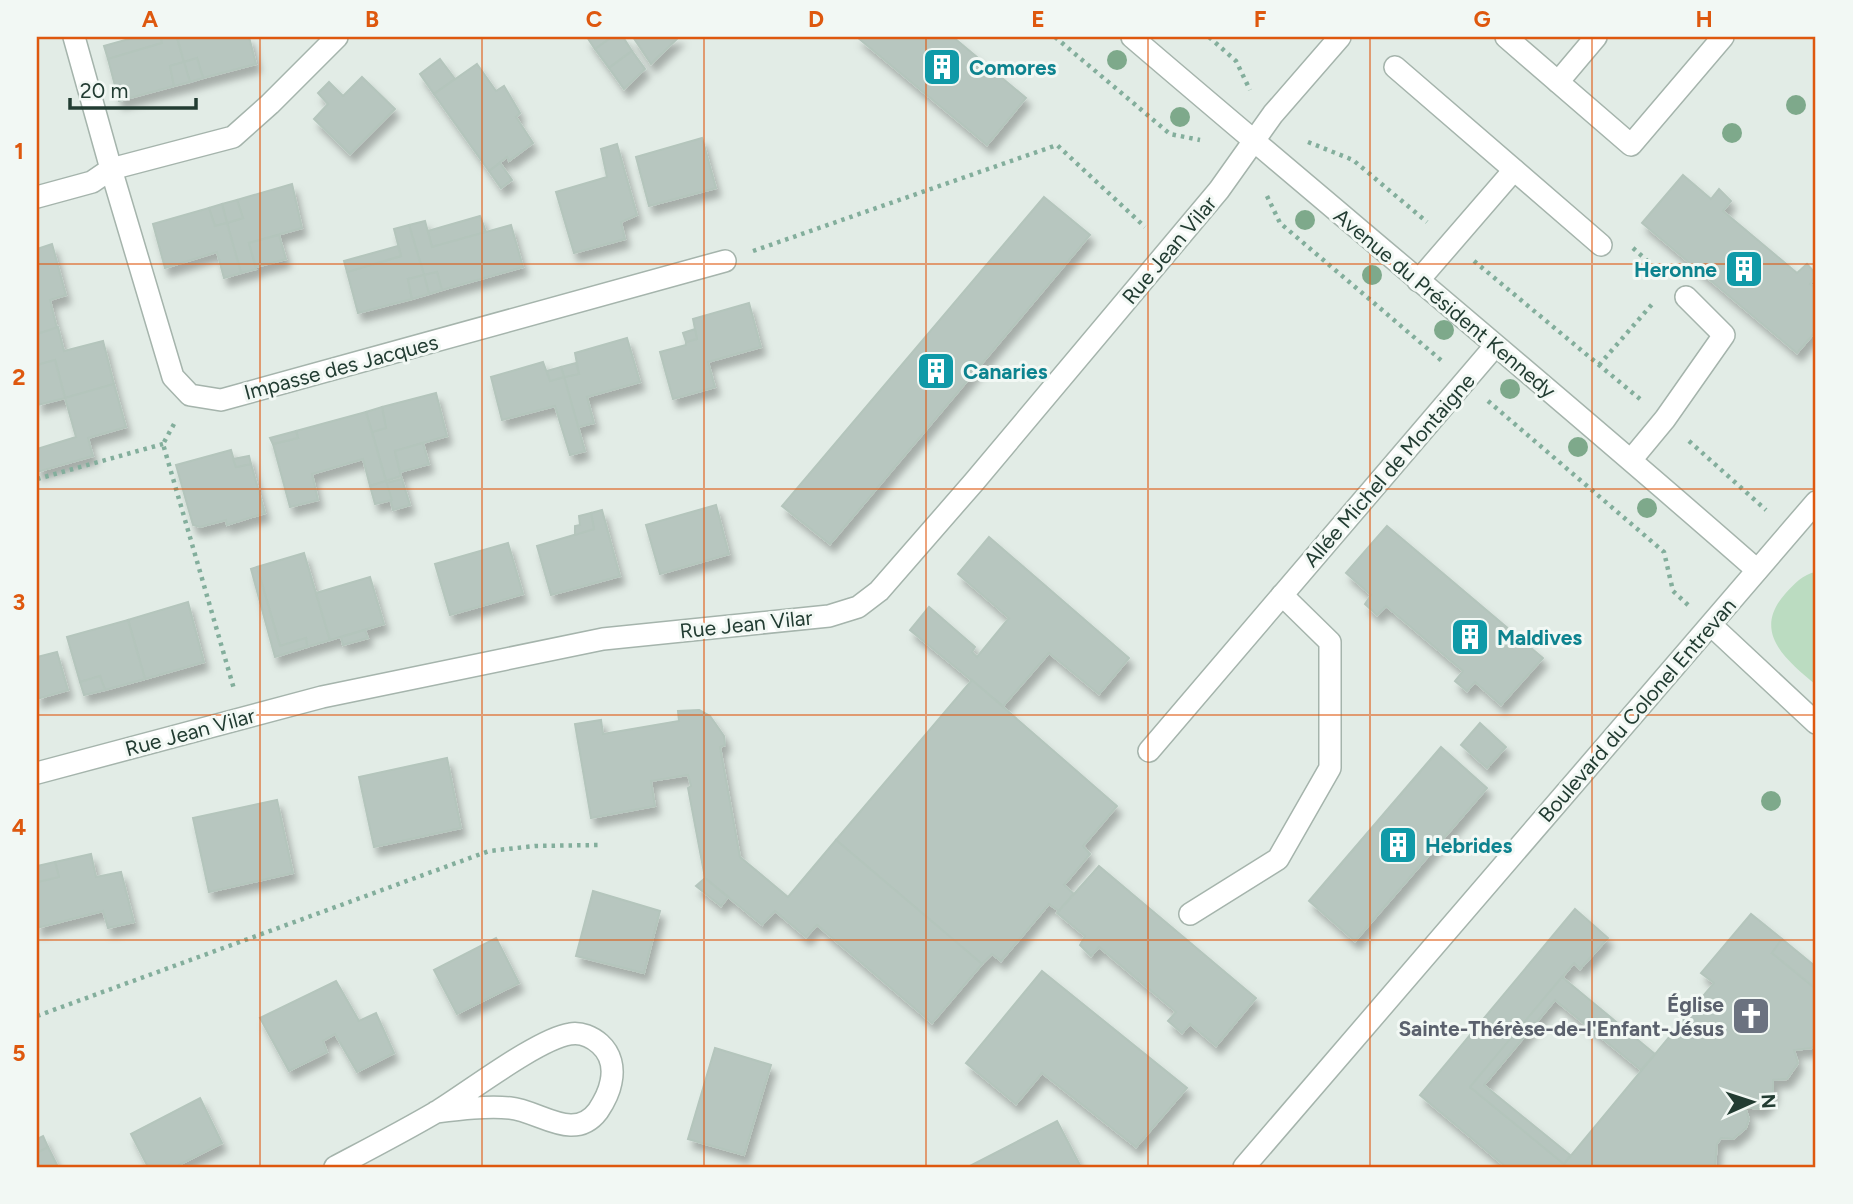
<svg xmlns="http://www.w3.org/2000/svg" width="1853" height="1204" font-family="Figtree,sans-serif">
<style>
.green{fill:#bbdcc1}
.building{fill:#b7c6bf;stroke:#b4c5bc;stroke-width:2;filter:url(#shadow)}
.lines{fill:none;stroke-linecap:round;stroke-linejoin:round}
.minor-casing{stroke:#a5b4ac;stroke-width:24}
.path{stroke:#83ae9c;stroke-width:4.5;stroke-dasharray:3.5 5;stroke-linecap:butt}
.minor{stroke:#fff;stroke-width:21}
.tree{fill:#7ea98b}
.grid{fill:none;stroke:#de580e;stroke-width:2;stroke-opacity:0.55}
.labels{text-anchor:middle;dominant-baseline:central;stroke-width:6;stroke-linejoin:round;paint-order:stroke}
.culture-label{font-size:21px;font-weight:bold;fill:#0d838f;stroke:#f2f8f4;text-anchor:start}
.street-label{font-size:21px;fill:#223c32;stroke:#f2f8f4}
.worship-label{font-size:21px;font-weight:bold;fill:#5b616d;stroke:#f2f8f4;text-anchor:end}
.neatline{fill:none;stroke:#de580e;stroke-width:2.5}
.grid-label{font-size:23px;text-anchor:middle;font-weight:bold;fill:#de580e}
</style>
<defs>
<filter id="shadow"><feDropShadow dx="4.5" dy="8" stdDeviation="3.5" flood-color="#0004"/></filter>
</defs>
<rect width="100%" height="100%" fill="#e2ece6"/>
<!-- green -->
<path class="green" d="M1816,572V685C1787,660 1751,633 1785,594C1794,584 1803,574 1816,572Z"/>
<!-- building -->
<g class="building">
<path d="M136,37H161L162,43L108,59L104,46Z"/>
<path d="M161,37H177L184,62L170,66L174,86L119,101L108,59L162,43Z"/>
<path d="M177,37H249L256,64L203,78L197,58L184,62Z"/>
<path d="M587,37H612L595,49Z"/>
<path d="M612,37H623L632,51L609,68L595,49Z"/>
<path d="M633,37H679L651,64Z"/>
<path d="M857,37H953L1026,98L987,145Z"/>
<path d="M632,51L645,69L624,89L609,68Z"/>
<path d="M197,58L203,78L190,82L184,62Z"/>
<path d="M440,59L455,79L434,94L420,74Z"/>
<path d="M184,62L190,82L174,86L170,66Z"/>
<path d="M477,64L496,91L504,86L520,113L516,117L533,143L509,161L507,157L489,171L434,94Z"/>
<path d="M362,77L395,109L350,154L314,119L328,104L318,93L329,82L343,96Z"/>
<path d="M702,138L716,188L649,206L636,157Z"/>
<path d="M617,144L637,215L621,222L625,239L574,253L556,192L607,177L601,149Z"/>
<path d="M500,163L512,180L501,188L489,171Z"/>
<path d="M1683,175L1711,199L1719,189L1731,201L1723,211L1797,273L1807,264L1816,274L1810,284L1816,289V331L1797,353L1642,223Z"/>
<path d="M292,184L302,228L249,243L256,269L241,273L227,223L243,218L237,200Z"/>
<path d="M1044,197L1090,235L830,544L782,506Z"/>
<path d="M237,200L243,218L227,223L222,204Z"/>
<path d="M222,204L227,223L215,226L209,208Z"/>
<path d="M209,208L215,226L227,223L241,273L224,278L217,252L165,268L153,224Z"/>
<path d="M480,216L486,232L432,247L428,231Z"/>
<path d="M425,221L432,247L511,225L523,267L442,290L437,272L424,275L409,225Z"/>
<path d="M409,225L424,275L408,279L412,299L358,313L347,272L401,256L394,229Z"/>
<path d="M279,235L286,259L256,267L249,243Z"/>
<path d="M52,244L66,295L50,300L57,328L37,334V249Z"/>
<path d="M398,246L401,256L347,272L344,261Z"/>
<path d="M437,272L442,290L429,294L424,275Z"/>
<path d="M424,275L429,294L412,299L408,279Z"/>
<path d="M749,303L761,347L708,362L715,387L673,399L660,352L686,345V342L697,339L693,319Z"/>
<path d="M58,327L64,351L103,341L114,384L65,398L55,360L37,365V334Z"/>
<path d="M695,329L697,339L686,342L683,333Z"/>
<path d="M627,338L640,382L587,397L594,423L578,427L564,377L579,374L575,353Z"/>
<path d="M55,360L65,398L38,405L37,365Z"/>
<path d="M543,362L550,381L564,377L585,451L570,455L555,406L502,420L491,377Z"/>
<path d="M576,363L579,374L564,377L561,367Z"/>
<path d="M561,367L564,377L550,381L547,371Z"/>
<path d="M114,384L126,427L88,438L93,456L37,472V449L76,437L65,398Z"/>
<path d="M436,393L447,436L395,451L401,476L386,481L372,432L386,428L382,407Z"/>
<path d="M382,407L386,428L372,432L366,412Z"/>
<path d="M366,412L386,481L370,486L363,459L312,474L318,500L290,507L273,444L298,438L296,431Z"/>
<path d="M296,431L298,438L273,444L270,438Z"/>
<path d="M423,443L429,464L400,472L395,451Z"/>
<path d="M231,450L236,467L251,464L265,513L227,525L226,520L200,527L193,525L176,465Z"/>
<path d="M249,456L251,464L236,467L233,459Z"/>
<path d="M402,479L410,505L393,510L386,483Z"/>
<path d="M386,481L392,500L375,504L370,486Z"/>
<path d="M716,505L729,554L660,574L646,525Z"/>
<path d="M602,510L620,576L551,595L537,546L594,529L591,513Z"/>
<path d="M591,513L594,529L575,535V526L580,525L579,516Z"/>
<path d="M1387,526L1543,658L1501,705L1475,682L1467,691L1455,681L1463,671L1386,606L1377,615L1365,604L1371,595L1346,573Z"/>
<path d="M989,537L1129,658L1099,694L1049,653L1003,706L910,630L929,607L975,647L972,652L977,657L1009,618L958,574Z"/>
<path d="M508,543L523,594L450,615L435,564Z"/>
<path d="M304,553L330,640L307,647L306,638L280,646L257,567Z"/>
<path d="M257,567L280,646L306,638L307,647L275,657L251,569Z"/>
<path d="M370,577L384,624L330,640L316,593Z"/>
<path d="M188,602L204,662L145,679L128,620Z"/>
<path d="M128,620L145,679L105,690L100,676L80,682L67,637Z"/>
<path d="M365,630L368,638L343,645L341,637Z"/>
<path d="M57,652L68,690L37,699V657Z"/>
<path d="M100,676L105,690L84,695L80,682Z"/>
<path d="M972,680L1117,806L1083,846L1090,854L1064,885L1074,894L1059,911L1049,904L1001,961L992,954L982,964L836,840Z"/>
<path d="M699,710L710,716L724,736L725,745L720,747L740,857L788,897L836,840L982,964L932,1023L817,925L806,937L775,911L762,925L705,878L688,788L691,786L688,775L651,781L655,806L591,818L575,724L601,720L603,734L679,721L678,711Z"/>
<path d="M1480,723L1506,747L1487,768L1461,745Z"/>
<path d="M1441,747L1487,788L1355,941L1309,901Z"/>
<path d="M447,758L461,828L374,847L359,777Z"/>
<path d="M277,800L293,873L209,892L193,818Z"/>
<path d="M91,854L96,877L121,872L134,922L108,928L103,911L37,928V882L59,877L55,862Z"/>
<path d="M55,862L59,877L37,882V866Z"/>
<path d="M1099,866L1256,998L1216,1046L1190,1024L1182,1033L1168,1021L1176,1012L1099,947L1091,956L1080,945L1085,936L1057,913Z"/>
<path d="M705,878L728,897L721,906L696,886Z"/>
<path d="M593,891L660,911L644,973L576,956Z"/>
<path d="M1575,909L1608,938L1580,969L1574,963L1470,1087L1564,1164L1714,983L1701,973L1751,914L1782,939L1772,953L1816,989V1043L1812,1048L1794,1050L1798,1063L1787,1079L1773,1080V1094L1765,1106L1759,1109L1745,1107L1749,1119L1746,1128L1733,1139L1721,1138L1717,1144L1715,1167H1506L1420,1095Z"/>
<path d="M496,938L519,983L457,1014L434,970Z"/>
<path d="M1782,939L1816,967V989L1772,953Z"/>
<path d="M1042,971L1187,1088L1136,1147L1042,1073L1016,1104L966,1063Z"/>
<path d="M1562,977L1655,1054L1641,1070L1555,1000L1484,1085L1570,1155L1564,1164L1470,1087Z"/>
<path d="M336,981L359,1021L376,1013L394,1053L357,1072L335,1034L323,1041L327,1052L289,1071L260,1018Z"/>
<path d="M715,1048L771,1065L744,1155L688,1139Z"/>
<path d="M200,1098L222,1143L175,1167H148L131,1134Z"/>
<path d="M1057,1121L1081,1167H968Z"/>
<path d="M43,1136L48,1147L37,1153V1139Z"/>
<path d="M48,1147L58,1167H37V1153Z"/>
</g>
<g class="lines">
<defs>
<g id="minor">
<path d="M74,37L111,169L173,377L190,395L221,400L725,261"/>
<path d="M1132,37C1340,215 1551,389 1757,570"/>
<path d="M1506,37L1631,145L1723,37"/>
<path d="M1395,67L1601,245"/>
<path d="M1558,82L1596,37"/>
<path d="M37,197L92,182L111,169L233,137L270,104L337,37"/>
<path d="M1418,281L1514,170"/>
<path d="M1631,460L1665,419L1724,335L1686,297"/>
<path d="M1711,625L1816,723"/>
<path d="M1149,751L1495,346"/>
<path d="M37,773L322,697L603,639L829,616L858,607L879,591L974,482L1219,190L1273,114L1340,37"/>
<path d="M1190,914L1278,859L1330,768V642L1282,595"/>
<path d="M335,1167C369,1149 404,1131 438,1111C469,1092 538,1039 570,1034C581,1032 592,1037 600,1044C611,1054 614,1068 611,1082C609,1093 604,1102 598,1111C574,1143 540,1111 510,1108C486,1106 461,1109 436,1112"/>
<path d="M1244,1167L1816,502"/>
</g>
</defs>
<!-- minor casing -->
<use href="#minor" class="minor-casing"/>
<!-- path -->
<g class="path">
<path d="M1055,37L1170,134L1200,140"/>
<path d="M1209,37L1236,61L1250,90"/>
<path d="M1308,142L1353,160L1427,222"/>
<path d="M1267,196L1280,223L1442,361"/>
<path d="M1633,248L1663,275"/>
<path d="M753,251L1057,145L1145,227"/>
<path d="M1474,261L1640,399"/>
<path d="M1599,365L1654,302"/>
<path d="M1488,401L1664,552L1673,591L1688,605"/>
<path d="M174,424L163,444L234,689"/>
<path d="M1689,441L1766,510"/>
<path d="M37,479L163,444"/>
<path d="M37,1016L489,851L535,846L598,845"/>
</g>
<!-- minor -->
<use href="#minor" class="minor"/>
</g>
<!-- trees -->
<g class="tree">
<circle cx="1117" cy="60" r="10"/>
<circle cx="1796" cy="105" r="10"/>
<circle cx="1180" cy="117" r="10"/>
<circle cx="1732" cy="133" r="10"/>
<circle cx="1305" cy="220" r="10"/>
<circle cx="1372" cy="275" r="10"/>
<circle cx="1444" cy="330" r="10"/>
<circle cx="1510" cy="389" r="10"/>
<circle cx="1578" cy="447" r="10"/>
<circle cx="1647" cy="508" r="10"/>
<circle cx="1771" cy="801" r="10"/>
</g>
<!-- grid -->
<path class="grid" d="M260,37V1167M482,37V1167M704,37V1167M926,37V1167M1148,37V1167M1370,37V1167M1592,37V1167M37,264H1816M37,489H1816M37,715H1816M37,940H1816"/>
<!-- icons -->
<defs>
<symbol id="building-square" viewBox="-11 -11 22 22"><rect x="-9" y="-9" width="18" height="18" rx="4" fill="#0f9aa8" stroke="#f2f8f4"/><path d="M-4-6H4V6H1V3H-1V6H-4ZM-2.5-4.3h1.7v1.8h-1.7ZM.8-4.3h1.7v1.8H.8ZM-2.5-1h1.7V.8h-1.7ZM.8-1h1.7V.8H.8Z" fill="#fff"/></symbol>
<symbol id="church-square" viewBox="-11 -11 22 22"><rect x="-9" y="-9" width="18" height="18" rx="4" fill="#6b7280" stroke="#f2f8f4"/><path d="M-1.2-6h2.4v3.5h3.3v2.4h-3.3V6h-2.4V-.1h-3.3v-2.4h3.3Z" fill="#fff"/></symbol>
</defs>
<g fill-rule="evenodd">
<use href="#building-square" x="920" y="45" width="44" height="44"/>
<use href="#building-square" x="1722" y="247" width="44" height="44"/>
<use href="#building-square" x="914" y="349" width="44" height="44"/>
<use href="#building-square" x="1448" y="615" width="44" height="44"/>
<use href="#building-square" x="1376" y="823" width="44" height="44"/>
<use href="#church-square" x="1729" y="994" width="44" height="44"/>
</g>
<g class="labels">
<!-- culture labels -->
<g class="culture-label">
<text x="969" y="67">Comores</text>
<text x="1717" y="269" text-anchor="end">Heronne</text>
<text x="963" y="371">Canaries</text>
<text x="1497" y="637">Maldives</text>
<text x="1425" y="845">Hebrides</text>
</g>
<!-- street labels -->
<g class="street-label">
<text transform="translate(1169 250) rotate(-50)">Rue Jean Vilar</text>
<text transform="translate(1445 303) rotate(40)">Avenue du Président Kennedy</text>
<text transform="translate(341 367) rotate(-15)">Impasse des Jacques</text>
<text transform="translate(1389 470) rotate(-49)">Allée Michel de Montaigne</text>
<text transform="translate(746 624) rotate(-6)">Rue Jean Vilar</text>
<text transform="translate(1637 710) rotate(-49)">Boulevard du Colonel Entrevan</text>
<text transform="translate(190 732) rotate(-15)">Rue Jean Vilar</text>
</g>
<!-- worship labels -->
<g class="worship-label">
<text x="1724" y="1004">Église<tspan x="1724" dy="24">Sainte-Thérèse-de-l'Enfant-Jésus</tspan></text>
</g>
</g>
<!-- border -->
<rect width="1853" height="1204" fill="none" stroke="#f2f8f4" stroke-width="77"/>
<!-- north arrow -->
<g transform="translate(1752 1102) rotate(87)" stroke="#f2f8f4" stroke-width="5" paint-order="stroke">
<path d="M0-5L12 26L0 18L-12 26Z" fill="#223c32"/>
<text y="-10" font-size="19" font-weight="bold" text-anchor="middle" fill="#223c32">N</text>
</g>
<!-- scale -->
<path d="M70 98v10h126v-10" fill="none" stroke="#223c32" stroke-width="3.5"/>
<text x="80" y="98" font-size="21" fill="#223c32" stroke="#f2f8f4" stroke-width="5" paint-order="stroke">20 m</text>
<rect x="38" y="38" width="1776" height="1128" class="neatline"/>
<g class="grid-label">
<text x="150" y="27">A</text>
<text x="372" y="27">B</text>
<text x="594" y="27">C</text>
<text x="816" y="27">D</text>
<text x="1038" y="27">E</text>
<text x="1260" y="27">F</text>
<text x="1482" y="27">G</text>
<text x="1704" y="27">H</text>
<text x="19" y="159">1</text>
<text x="19" y="385">2</text>
<text x="19" y="610">3</text>
<text x="19" y="835">4</text>
<text x="19" y="1061">5</text>
</g>
</svg>
